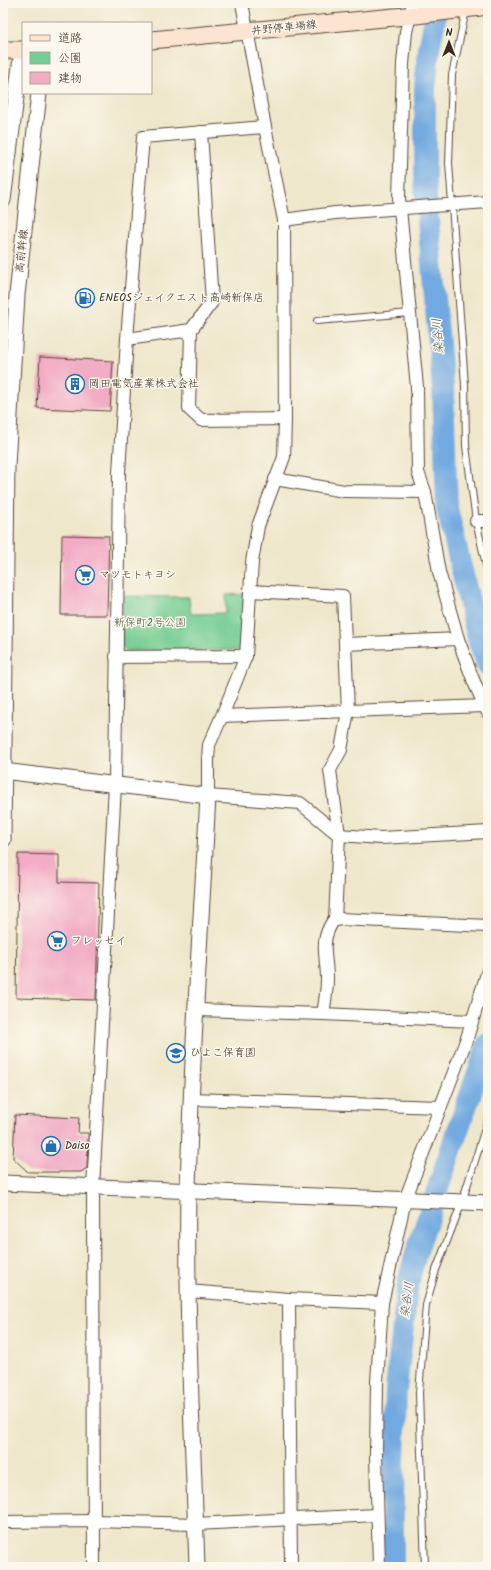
<svg xmlns="http://www.w3.org/2000/svg" width="491" height="1570" font-family="Kalam,'Klee One',sans-serif">
<style>
.green{fill:#74cd93;stroke:#587c58}
.lines{fill:none;stroke-linecap:round;stroke-linejoin:round}
.river{stroke:#71a9e0;stroke-width:22}
.building{fill:#f2acc5}
.service-casing{stroke:#564638;stroke-width:8}
.minor-casing{stroke:#564638;stroke-width:14}
.tertiary-casing{stroke:#564638;stroke-width:17}
.secondary-casing{stroke:#564638;stroke-width:19}
.service{stroke:#fff;stroke-width:6}
.minor{stroke:#fff;stroke-width:12}
.tertiary{stroke:#fff;stroke-width:15}
.secondary{stroke:#fde4d1;stroke-width:17}
.labels{text-anchor:middle;dominant-baseline:central;stroke-width:3;stroke-linejoin:round;paint-order:stroke}
.street-label{font-size:11px;fill:#3b2a1e;stroke:#fbf7ec}
.poi-label{font-size:11px;fill:#3b2a1e;stroke:#fbf7ec;text-anchor:start}
.park-label{font-size:11px;fill:#4c5b41;stroke:#fbf7ec}
.water-label{font-size:12px;font-style:italic;fill:#4e5662;stroke:#fbf7ec}
</style>
<rect width="100%" height="100%" fill="#fbf7ec"/>
<filter id="ink" filterUnits="userSpaceOnUse"><feTurbulence type="fractalNoise" baseFrequency=".025" numOctaves="2"/><feDisplacementMap in="SourceGraphic" scale="8" xChannelSelector="R" yChannelSelector="G"/><feConvolveMatrix kernelMatrix="1 2 1 2 8 2 1 2 1" color-interpolation-filters="sRGB"/></filter>
<filter id="wash" filterUnits="userSpaceOnUse"><feTurbulence type="fractalNoise" baseFrequency=".012" numOctaves="4" result="noise"/><feDisplacementMap in="SourceGraphic" scale="16" xChannelSelector="R" yChannelSelector="G"/><feGaussianBlur stdDeviation="0.9" result="paint"/><feColorMatrix in="noise" values="0 0 0 0 0 0 0 0 0 0 0 0 0 0 0 0 0 1.4 0 .05"/><feComposite in="paint" operator="in"/></filter>
<g filter="url(#wash)">
<rect width="100%" height="100%" fill="#efe7cb"/>
<!-- green -->
<path class="green" d="M246,594L241,650L127,651L122,647V596L189,597L191,614L226,613V595Z"/>
<g class="lines">
<!-- river -->
<g class="river">
<path d="M438,3L429,49L425,88V185L443,388L447,508L479,642L488,665"/>
<path d="M393,1567V1499L396,1389L408,1283L415,1257L444,1170L488,1044"/>
</g>
</g>
<g id="blocks">
<!-- building -->
<g class="building">
<path d="M40,357L113,361L110,411L37,408Z"/>
<path d="M62,535L109,536L107,615H61Z"/>
<path d="M18,854L59,855V882L99,883L96,1000L16,998Z"/>
<path d="M15,1115L79,1118L78,1133H88L87,1168L81,1172H28L13,1158Z"/>
</g>
</g>
</g>
<g filter="url(#ink)">
<use href="#blocks" fill-opacity="0" stroke="#564638" stroke-width="1"/>
<g class="lines">
<defs>
<g id="service">
<path d="M466,10L452,75L449,163L465,385L466,446L476,521L488,574"/>
<path d="M317,321L410,313"/>
<path d="M425,1567L419,1393L426,1305L436,1270L462,1202L488,1119"/>
</g>
<g id="minor">
<path d="M242,3L265,127L284,220L285,419L284,457L258,526L252,562L246,656L222,716L209,745L208,760V796L300,803L339,835L381,838L488,832"/>
<path d="M413,3L406,32L403,64L399,198L417,387L418,472L425,492L439,572L458,639L474,682L488,713"/>
<path d="M201,132L212,302L191,330L189,409L201,420L285,419"/>
<path d="M284,220L335,213L488,202"/>
<path d="M127,339L191,330"/>
<path d="M275,479L344,491L425,492"/>
<path d="M476,521H488"/>
<path d="M345,644L458,639"/>
<path d="M116,657L246,656"/>
<path d="M222,716L348,711L343,596L250,591"/>
<path d="M335,920L339,835L330,770L341,750L348,711L485,706"/>
<path d="M197,1010L323,1014L472,1021"/>
<path d="M323,1014C325,1002 327,991 327,979C327,956 319,942 333,921L340,919L488,926"/>
<path d="M191,1099L440,1107"/>
<path d="M187,1291L289,1299L382,1303"/>
<path d="M289,1299L291,1567"/>
<path d="M3,1522L94,1521L195,1524L377,1515"/>
<path d="M94,1567L93,1188L115,785L119,473L127,339L143,137L265,127"/>
<path d="M379,1567L376,1455L377,1382L382,1303L405,1200L467,1038L488,970"/>
</g>
<g id="tertiary">
<path d="M3,200L22,50"/>
<path d="M3,771L208,796C201,927 191,1059 188,1191C186,1316 193,1442 197,1567"/>
<path d="M3,840L7,466L17,295L39,93"/>
<path d="M3,1183L488,1203"/>
</g>
<g id="secondary">
<path d="M151,40L416,15L488,6"/>
<path d="M3,50H23"/>
</g>
</defs>
<!-- service casing -->
<use href="#service" class="service-casing"/>
<!-- minor casing -->
<use href="#minor" class="minor-casing"/>
<!-- tertiary casing -->
<use href="#tertiary" class="tertiary-casing"/>
<!-- secondary casing -->
<use href="#secondary" class="secondary-casing"/>
<!-- service -->
<use href="#service" class="service"/>
<!-- minor -->
<use href="#minor" class="minor"/>
<!-- tertiary -->
<use href="#tertiary" class="tertiary"/>
<!-- secondary -->
<use href="#secondary" class="secondary"/>
</g>
</g>
<!-- icons -->
<defs>
<symbol id="fuel-ring" viewBox="-11 -11 22 22"><circle r="9.5" fill="#fbf7ec" stroke="#1f6fb2" stroke-width="1.5"/><path d="M-5.5-6h7V0h2V4h1.3V-2.5L3-4.5l.8-.8L6-3V5H2.5V1h-1V6h-7ZM-4.2-4.7v3.2H.2V-4.7Z" fill="#1f6fb2"/></symbol>
<symbol id="building-ring" viewBox="-11 -11 22 22"><circle r="9.5" fill="#fbf7ec" stroke="#1f6fb2" stroke-width="1.5"/><path d="M-4-6H4V6H1V3H-1V6H-4ZM-2.5-4.3h1.7v1.8h-1.7ZM.8-4.3h1.7v1.8H.8ZM-2.5-1h1.7V.8h-1.7ZM.8-1h1.7V.8H.8Z" fill="#1f6fb2"/></symbol>
<symbol id="supermarket-ring" viewBox="-11 -11 22 22"><circle r="9.5" fill="#fbf7ec" stroke="#1f6fb2" stroke-width="1.5"/><path d="M-6-5.5h2.5l.6 2H6L4.5 2H-2.5L-4.4-4H-6ZM-1.5 3.2a1.3 1.3 0 1 0 .1 0ZM3 3.2a1.3 1.3 0 1 0 .1 0Z" fill="#1f6fb2"/></symbol>
<symbol id="school-ring" viewBox="-11 -11 22 22"><circle r="9.5" fill="#fbf7ec" stroke="#1f6fb2" stroke-width="1.5"/><path d="M0-5L7-2L0 1L-7-2ZM-4 1L0 2.5L4 1V4Q0 6-4 4Z" fill="#1f6fb2"/></symbol>
<symbol id="shop-ring" viewBox="-11 -11 22 22"><circle r="9.5" fill="#fbf7ec" stroke="#1f6fb2" stroke-width="1.5"/><path d="M-5-2.5h2.3a2.7 3.5 0 0 1 5.4 0H5L5.5 6h-11ZM-1.5-2.5h3a1.5 2.3 0 0 0-3 0Z" fill="#1f6fb2"/></symbol>
</defs>
<g fill-rule="evenodd">
<use href="#fuel-ring" x="74" y="287" width="22" height="22"/>
<use href="#building-ring" x="64" y="373" width="22" height="22"/>
<use href="#supermarket-ring" x="74" y="564" width="22" height="22"/>
<use href="#supermarket-ring" x="46" y="930" width="22" height="22"/>
<use href="#school-ring" x="165" y="1042" width="22" height="22"/>
<use href="#shop-ring" x="40" y="1135" width="22" height="22"/>
</g>
<g class="labels">
<!-- street labels -->
<g class="street-label">
<text transform="translate(284 28) rotate(-6)">井野停車場線</text>
<text transform="translate(22 251) rotate(-84)">高前幹線</text>
</g>
<!-- poi labels -->
<g class="poi-label">
<text x="99" y="298">ENEOSジェイクエスト高崎新保店</text>
<text x="89" y="384">岡田電気産業株式会社</text>
<text x="99" y="575">マツモトキヨシ</text>
<text x="71" y="941">フレッセイ</text>
<text x="190" y="1053">ひよこ保育園</text>
<text x="65" y="1146">Daiso</text>
</g>
<!-- park labels -->
<g class="park-label">
<text x="150" y="623">新保町2号公園</text>
</g>
<!-- water labels -->
<g class="water-label">
<text transform="translate(438 336) rotate(-95)">染谷川</text>
<text transform="translate(407 1300) rotate(-82)">染谷川</text>
</g>
</g>
<!-- margin -->
<rect width="491" height="1570" fill="none" stroke="#fbf7ec" stroke-width="16"/>
<!-- legend -->
<rect x="22" y="22" width="130" height="72" fill="#fbf7ec" stroke="#aea59a"/>
<rect x="30" y="35" width="20" height="6" fill="#fde4d1" stroke="#aea59a"/>
<text x="58" y="42" font-size="12" fill="#3b2a1e">道路</text>
<rect x="30" y="52" width="20" height="12" fill="#74cd93" stroke="#aea59a"/>
<text x="58" y="62" font-size="12" fill="#3b2a1e">公園</text>
<rect x="30" y="72" width="20" height="12" fill="#f2acc5" stroke="#aea59a"/>
<text x="58" y="82" font-size="12" fill="#3b2a1e">建物</text>
<!-- north arrow -->
<g transform="translate(449 42)" stroke="#fbf7ec" stroke-width="3" paint-order="stroke">
<path d="M0-3L7 15L0 10L-7 15Z" fill="#3b2a1e"/>
<text y="-6" font-size="11" font-weight="bold" text-anchor="middle" fill="#3b2a1e">N</text>
</g>
</svg>
